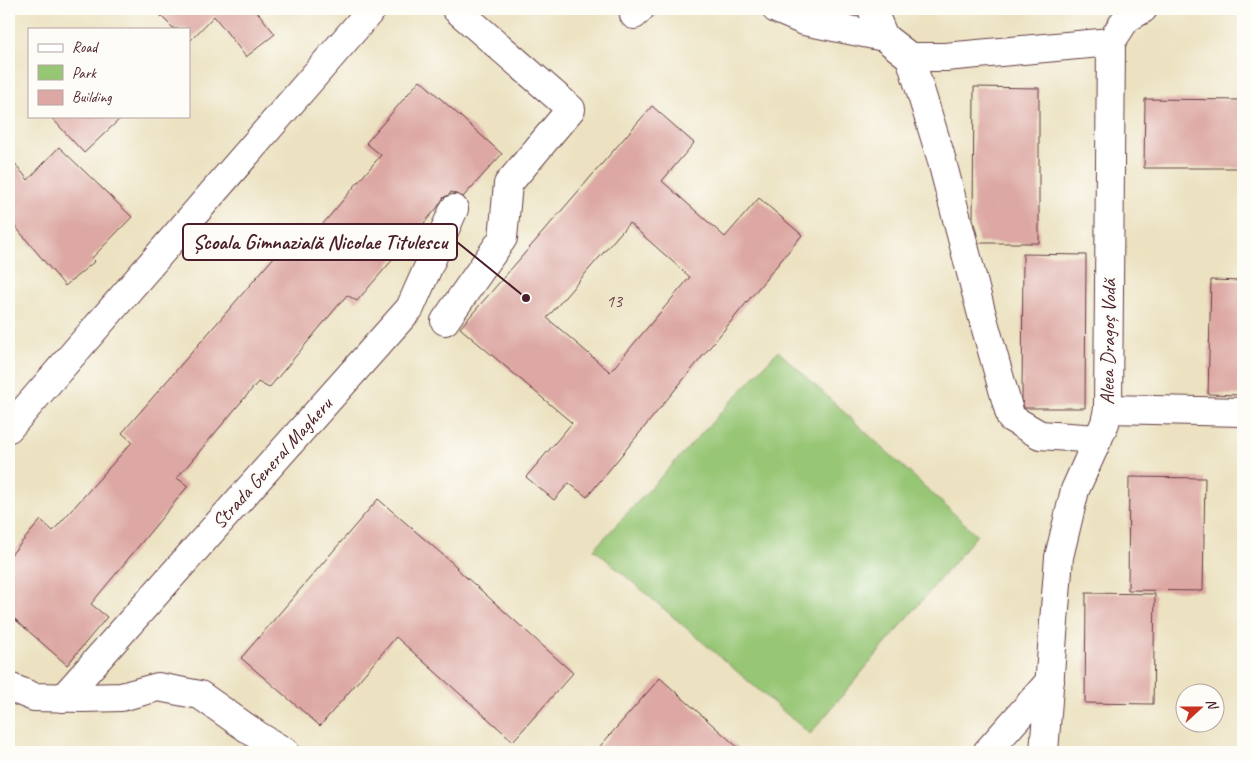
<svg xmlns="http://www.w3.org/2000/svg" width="1252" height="761" font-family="Caveat,sans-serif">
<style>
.green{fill:#97c675;stroke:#707250}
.building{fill:#dda8a3;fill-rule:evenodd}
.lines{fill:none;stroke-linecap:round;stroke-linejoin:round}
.minor-casing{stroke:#623c42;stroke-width:30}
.major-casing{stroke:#623c42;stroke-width:30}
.minor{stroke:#fff;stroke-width:28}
.major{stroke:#fff;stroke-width:28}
.labels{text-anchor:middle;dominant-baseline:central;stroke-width:4.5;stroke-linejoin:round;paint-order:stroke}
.number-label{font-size:18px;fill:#6f4149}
.street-label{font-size:20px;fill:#4a1f2b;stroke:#fdfcf7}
.leader{fill:none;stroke:#4a1f2b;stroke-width:2}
.callout-dot{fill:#4a1f2b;stroke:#fdfcf7;stroke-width:2}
.callout{fill:#fdfcf7;stroke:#4a1f2b;stroke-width:2}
.callout-label{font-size:21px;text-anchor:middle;font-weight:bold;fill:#4a1f2b}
</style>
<rect width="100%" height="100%" fill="#fdfcf7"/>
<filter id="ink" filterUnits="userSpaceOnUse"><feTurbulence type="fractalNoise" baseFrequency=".02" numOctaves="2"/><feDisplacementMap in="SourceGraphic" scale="10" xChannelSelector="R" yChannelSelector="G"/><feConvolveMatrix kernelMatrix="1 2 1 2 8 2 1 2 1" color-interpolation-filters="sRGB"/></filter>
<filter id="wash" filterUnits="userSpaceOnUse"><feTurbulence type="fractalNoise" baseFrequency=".0096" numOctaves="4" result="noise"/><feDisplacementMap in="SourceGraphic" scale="20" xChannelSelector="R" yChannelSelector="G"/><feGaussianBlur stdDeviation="1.12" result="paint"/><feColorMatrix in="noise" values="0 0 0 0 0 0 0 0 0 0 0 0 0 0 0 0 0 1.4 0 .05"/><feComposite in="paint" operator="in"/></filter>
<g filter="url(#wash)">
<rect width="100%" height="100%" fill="#ece2c1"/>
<!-- green -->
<path class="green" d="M778,351L977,535L810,734L594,549Z"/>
<g id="blocks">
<!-- building -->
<g class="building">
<path d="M154,9H255L275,34L246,57L214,16L189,42V29H174Z"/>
<path d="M420,80L502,154L463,197L451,192L449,195L444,197L437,208L357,301L347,295L269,388L258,382L177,478L188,486L91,604L107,617L67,665L9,614V557L41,520L53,531L132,442L122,433L288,241L300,251L381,155L366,143Z"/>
<path d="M974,87L1039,88V243H979L973,219Z"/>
<path d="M1145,99L1243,100V168H1144Z"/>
<path d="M652,106L694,143L662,181L725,237L759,198L802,235L587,497L569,483L554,500L526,477L572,423L460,328ZM629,223L690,277L610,372L547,318Z"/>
<path d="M50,116H123L84,153Z"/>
<path d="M59,147L132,217L92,258L95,261L65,286L9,219V156L28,180Z"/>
<path d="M1023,254L1086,255L1085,408H1024L1022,399Z"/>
<path d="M1211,280L1243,281V395L1208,394Z"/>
<path d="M1129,477L1205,478L1203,591L1128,590Z"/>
<path d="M378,499L457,567L456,568L573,673L513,741L396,637L320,726L241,658Z"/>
<path d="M1086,593L1155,594L1153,704L1085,703Z"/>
<path d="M660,678L743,752H595Z"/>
</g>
</g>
</g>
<g filter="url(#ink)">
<use href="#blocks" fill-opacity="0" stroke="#623c42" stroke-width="1"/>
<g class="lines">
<defs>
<g id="minor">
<path d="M776,9L804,21L884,37"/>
<path d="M872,9L884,37L910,57H945L1111,42"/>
<path d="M634,15L640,9"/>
<path d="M910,57L940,154L982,315L1011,418L1040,435L1098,439"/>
<path d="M445,321L503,238L508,184L571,109L456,9"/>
<path d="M1108,409L1243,412"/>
<path d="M9,687L34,697L83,698L121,697L158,687L200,695L257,735L285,752"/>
<path d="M63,698L410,308L454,209"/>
<path d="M987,752L1050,681"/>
<path d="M1044,752L1059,557L1075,490L1105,423L1108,409L1111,42L1126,19L1143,9"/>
</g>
<path id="major" d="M9,428L372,9"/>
</defs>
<!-- minor casing -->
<use href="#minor" class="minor-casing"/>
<!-- major casing -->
<use href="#major" class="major-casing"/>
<!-- minor -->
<use href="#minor" class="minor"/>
<!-- major -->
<use href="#major" class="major"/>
</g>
</g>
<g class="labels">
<!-- number labels -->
<g class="number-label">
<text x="614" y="301">13</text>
</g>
<!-- street labels -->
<g class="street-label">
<text transform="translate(1108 342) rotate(-89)">Aleea Dragoș Vodă</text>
<text transform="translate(272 463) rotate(-48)">Strada General Magheru</text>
</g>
</g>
<!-- callouts -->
<path class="leader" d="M526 298L457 242"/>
<circle class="callout-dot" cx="526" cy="298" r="5"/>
<rect class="callout" x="183" y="224" width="274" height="36" rx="5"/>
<g class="callout-label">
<text x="320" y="249">Școala Gimnazială Nicolae Titulescu</text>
</g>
<!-- margin -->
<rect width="1252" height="761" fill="none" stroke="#fdfcf7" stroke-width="30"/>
<!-- legend -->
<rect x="28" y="28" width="162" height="90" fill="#fdfcf7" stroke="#b5a4a5"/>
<rect x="38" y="44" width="25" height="8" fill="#ffffff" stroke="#b5a4a5"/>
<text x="72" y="52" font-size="15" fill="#4a1f2b">Road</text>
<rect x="38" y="65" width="25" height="15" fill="#97c675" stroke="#b5a4a5"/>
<text x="72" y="78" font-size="15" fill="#4a1f2b">Park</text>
<rect x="38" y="90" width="25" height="15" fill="#dda8a3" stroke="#b5a4a5"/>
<text x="72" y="102" font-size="15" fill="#4a1f2b">Building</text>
<!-- north arrow -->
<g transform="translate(1200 708) rotate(69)"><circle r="24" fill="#fdfcf7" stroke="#b5a4a5"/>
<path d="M0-4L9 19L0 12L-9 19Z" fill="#c8321e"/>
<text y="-8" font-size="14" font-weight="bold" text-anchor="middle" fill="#4a1f2b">N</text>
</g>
</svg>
